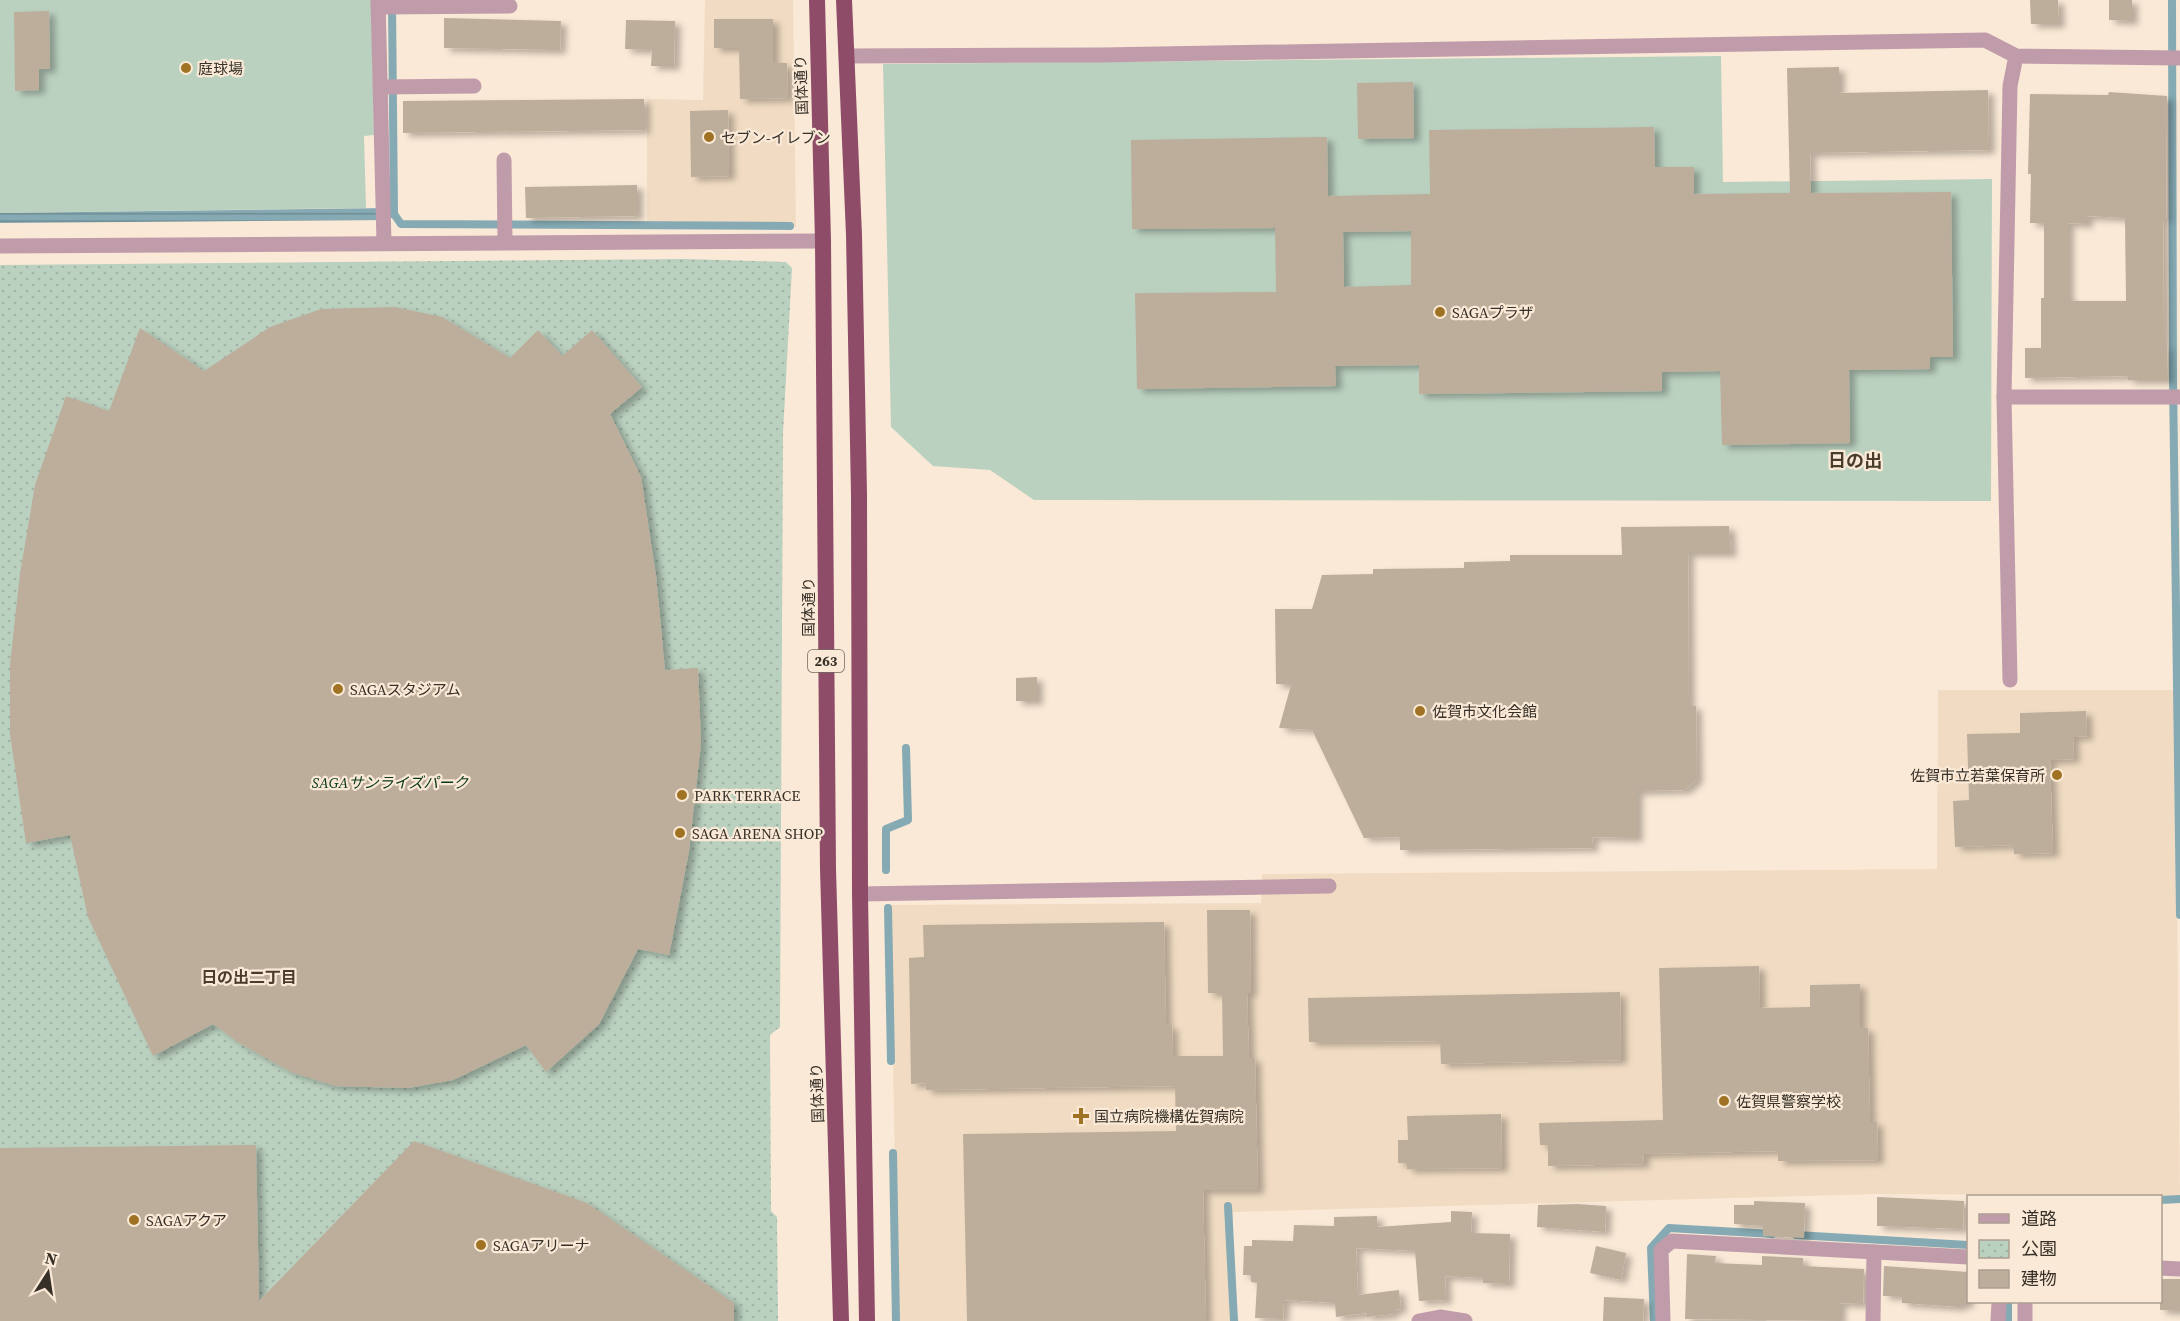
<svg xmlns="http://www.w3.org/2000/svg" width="2180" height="1321" font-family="'Source Serif 4','Noto Sans JP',serif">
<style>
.built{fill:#f1dcc3}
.park{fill:url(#park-dots)}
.pitch{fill:#bbd1c0}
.water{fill:url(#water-rules)}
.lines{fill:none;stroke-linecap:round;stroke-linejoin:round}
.stream{stroke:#85aab3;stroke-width:8}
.building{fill:#bdae9c;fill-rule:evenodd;filter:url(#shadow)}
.minor{stroke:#c09caa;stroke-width:15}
.tertiary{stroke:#c09caa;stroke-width:15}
.trunk{stroke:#8e4c68;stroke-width:16}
.poi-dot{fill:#9f7323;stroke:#fae9d6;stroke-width:2}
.labels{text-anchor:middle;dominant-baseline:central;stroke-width:4.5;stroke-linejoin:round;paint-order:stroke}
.shield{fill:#fae9d6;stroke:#71685c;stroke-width:1.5}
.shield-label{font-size:14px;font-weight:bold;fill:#363028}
.poi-label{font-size:15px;fill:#363028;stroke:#fae9d6;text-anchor:start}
.street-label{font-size:15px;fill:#363028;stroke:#fae9d6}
.park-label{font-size:15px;font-style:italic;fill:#073619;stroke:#fae9d6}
.neighbourhood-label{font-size:16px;font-weight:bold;fill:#4a3c2d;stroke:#fae9d6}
.quarter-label{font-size:18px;font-weight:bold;fill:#4a3c2d;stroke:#fae9d6}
</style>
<defs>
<pattern id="park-dots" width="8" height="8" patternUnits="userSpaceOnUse" patternTransform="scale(1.5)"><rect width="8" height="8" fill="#bbd1c0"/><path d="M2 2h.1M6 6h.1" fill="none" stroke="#a1b4a5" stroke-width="1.8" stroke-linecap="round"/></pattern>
<pattern id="water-rules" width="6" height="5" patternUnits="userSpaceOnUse" patternTransform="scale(1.5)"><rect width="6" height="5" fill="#85aab3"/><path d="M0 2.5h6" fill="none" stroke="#6e8b92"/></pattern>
<filter id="shadow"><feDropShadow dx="6" dy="4" stdDeviation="3" flood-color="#0004"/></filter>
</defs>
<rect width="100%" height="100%" fill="#fae9d6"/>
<!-- built -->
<g class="built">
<path d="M705,0H793L796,227L647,228V99L703,100Z"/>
<path d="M1938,690H2175L2180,1199L2161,1200L2160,1196L1876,1194L1233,1212V1302L1239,1321H898L890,905L1261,903L1262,874L1937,869Z"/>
</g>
<!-- park -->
<path class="park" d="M685,259L786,262L792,268L783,433L780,1027L770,1035L771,1211L777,1217L778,1321H0V265Z"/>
<!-- pitch -->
<g class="pitch">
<path d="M0,0H371L374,135L364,136L366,208L0,213Z"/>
<path d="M1721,56L1723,182L1992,179L1991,501L1034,500L990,470L933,466L891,427L883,64Z"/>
</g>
<!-- water -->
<path class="water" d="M389,208L390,220L0,223V213Z"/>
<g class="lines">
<!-- stream -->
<g class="stream">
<path d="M2172,0L2173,379L2180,915"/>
<path d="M382,214H394L392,4"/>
<path d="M394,214L401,224L790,226"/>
<path d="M886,870V829L908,820L906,748"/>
<path d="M888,908L891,1061"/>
<path d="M893,1153L896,1321"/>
<path d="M2160,1200L2180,1199"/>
<path d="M1228,1206L1234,1321"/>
<path d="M1796,1235L1968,1245"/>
<path d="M1654,1321L1651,1248L1669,1228L1772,1234"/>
<path d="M2008,1321V1302"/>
</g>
</g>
<!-- building -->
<g class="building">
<path d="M2030,0H2058L2059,24H2031Z"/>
<path d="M2109,0H2132V21L2109,20Z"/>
<path d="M49,11L50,69H39V90L15,91L14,12Z"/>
<path d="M444,18L561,21L560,50L444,48Z"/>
<path d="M714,19H773V63H787L788,98L740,99L739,48H714Z"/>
<path d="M626,20L675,21L674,66H651L652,50L625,49Z"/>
<path d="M1839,67V93L1988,90L1989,150L1810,153L1811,193L1951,192L1953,357H1930V369L1849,370L1850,443L1722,445L1720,371L1662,372V391L1419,394V365L1335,366L1336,386L1137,389L1135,293L1276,292L1275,228L1132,229L1131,140L1327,137L1328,196L1430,194L1429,130L1654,127L1655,167H1694V194L1790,193L1787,68ZM1411,231V285L1344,287L1343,232Z"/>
<path d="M1413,82L1414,138L1358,139L1357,83Z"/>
<path d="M2109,92L2167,96L2166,219H2163L2164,346H2167L2168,380H2128V376L2025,378V348H2041V298H2044V223H2030L2031,174H2028L2030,94L2108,95ZM2087,216L2125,218L2126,301H2071V298H2068V223L2087,224Z"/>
<path d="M644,99V130L403,133V101Z"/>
<path d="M728,110L729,176L691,177L690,111Z"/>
<path d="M637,185V216L526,218L525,187Z"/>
<path d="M395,307L442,317L510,358L538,330L562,356L592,330L642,387L610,414L641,477L656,576L665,670L698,668L701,743L689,851L669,955L638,949L599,1024L546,1072L526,1045L453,1080L408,1088L335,1086L291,1072L239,1043L213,1024L153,1056L88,917L70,835L26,843L10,734V664L20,574L35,485L66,396L109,411L140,328L204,371L270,327L321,309Z"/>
<path d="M1729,526L1731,553H1688L1689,706H1696L1697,779L1685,790L1637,791V838L1592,837L1593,848L1400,850V837L1364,838L1312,730L1279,728L1291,685L1276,684L1275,609H1312L1322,575L1373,574V569L1464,568V562L1510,561V555H1622L1621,527Z"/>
<path d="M1037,677V701H1016V678Z"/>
<path d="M2086,711L2087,736L2073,737L2074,759L2050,760L2053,853L2014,854L2013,845L1955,847L1953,801L1969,800L1967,734L2020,733V713Z"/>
<path d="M1207,910H1250L1251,993H1247L1249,1058H1255L1258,1190H1203L1206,1321H967L963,1134L1176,1131L1175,1086L926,1090V1083L911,1084L909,958L924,957L923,925L1164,922L1166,1026L1172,1025L1173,1056H1223L1222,993H1208Z"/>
<path d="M1759,966L1760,1008L1810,1007V985L1860,984V1028H1868L1870,1122H1877L1878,1160L1778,1161V1151L1643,1154L1644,1164L1548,1166V1145H1540L1539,1123L1663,1120L1659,968Z"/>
<path d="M1620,992L1621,1060L1441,1064L1440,1041L1309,1042L1308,998Z"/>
<path d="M1501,1114L1502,1168L1407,1169V1163H1398V1140H1408L1407,1116Z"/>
<path d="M414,1141L587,1203L734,1303V1321H0V1148L256,1145L259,1301Z"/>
<path d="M1877,1197L1964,1201L1963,1229L1877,1226Z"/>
<path d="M1754,1201L1805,1203L1804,1238L1763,1236V1226L1734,1224V1205H1754Z"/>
<path d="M1577,1204L1606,1206L1605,1232L1537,1227L1538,1205Z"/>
<path d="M1451,1211L1472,1212L1471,1233L1510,1234L1509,1284L1483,1283V1278L1445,1276L1446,1300L1419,1301L1415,1251L1356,1248L1358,1295L1399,1290L1401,1309L1393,1310V1314L1367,1317V1313L1336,1317L1335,1303L1284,1300L1283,1319L1255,1318L1257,1283L1251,1282V1275H1243L1244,1246H1252V1240L1293,1241L1294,1225L1334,1226V1217L1377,1216V1227L1451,1222Z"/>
<path d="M1596,1246L1626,1253L1621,1280L1590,1273Z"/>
<path d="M1687,1254L1716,1256L1715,1263L1762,1265V1256L1803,1258V1266L1864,1269L1863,1304L1840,1303V1321L1685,1319Z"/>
<path d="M1884,1266L1968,1272V1304H1960V1307L1902,1303V1296H1883Z"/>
<path d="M2160,1279H2180V1311L2160,1310Z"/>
<path d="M1604,1297L1644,1299L1643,1321H1603Z"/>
</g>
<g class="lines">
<!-- minor -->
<g class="minor">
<path d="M378,0L384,243"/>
<path d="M378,7L510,6"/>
<path d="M846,56L1101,55L1985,40L2016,56L2180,58"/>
<path d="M380,87L474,86"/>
<path d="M504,160L505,242"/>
<path d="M2004,397H2180"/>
<path d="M2010,680L2004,397L2010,86L2016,56"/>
<path d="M860,894L1329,886"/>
<path d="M2160,1268L2180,1269"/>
<path d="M2025,1302V1321"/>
<path d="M1419,1321L1440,1317L1465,1321"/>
<path d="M1663,1321L1661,1250L1672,1241L1968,1257"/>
<path d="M1873,1321L1874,1252"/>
<path d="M1998,1321L1999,1302"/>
</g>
<!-- tertiary -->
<path class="tertiary" d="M0,246L823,241"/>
<!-- trunk -->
<g class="trunk">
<path d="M817,0L823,241L828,869L841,1321"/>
<path d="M844,0L854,235L859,494L860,894L867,1321"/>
</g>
</g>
<!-- markers -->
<g class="poi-dot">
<circle cx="186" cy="68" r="6"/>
<circle cx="709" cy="137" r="6"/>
<circle cx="1440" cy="312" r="6"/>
<circle cx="338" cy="689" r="6"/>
<circle cx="1420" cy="711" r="6"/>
<circle cx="2057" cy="775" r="6"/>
<circle cx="682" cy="795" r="6"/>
<circle cx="680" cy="833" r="6"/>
<circle cx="1724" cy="1101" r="6"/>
<path d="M1078 1107h6v6h6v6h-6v6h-6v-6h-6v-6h6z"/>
<circle cx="134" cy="1220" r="6"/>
<circle cx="481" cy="1245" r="6"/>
</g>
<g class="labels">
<!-- shield labels -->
<rect class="shield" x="808" y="650" width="36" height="22" rx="4.5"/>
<g class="shield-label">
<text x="826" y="661">263</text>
</g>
<!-- poi labels -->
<g class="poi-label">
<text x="198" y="68">庭球場</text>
<text x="721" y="137">セブン-イレブン</text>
<text x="1452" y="312">SAGAプラザ</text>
<text x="350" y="689">SAGAスタジアム</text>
<text x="1432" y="711">佐賀市文化会館</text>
<text x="2045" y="775" text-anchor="end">佐賀市立若葉保育所</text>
<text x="694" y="795">PARK TERRACE</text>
<text x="692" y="833">SAGA ARENA SHOP</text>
<text x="1736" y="1101">佐賀県警察学校</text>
<text x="1094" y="1116">国立病院機構佐賀病院</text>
<text x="146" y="1220">SAGAアクア</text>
<text x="493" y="1245">SAGAアリーナ</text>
</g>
<!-- street labels -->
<g class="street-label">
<text transform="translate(801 85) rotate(-92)">国体通り</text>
<text transform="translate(808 607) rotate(-90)">国体通り</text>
<text transform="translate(817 1093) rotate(-92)">国体通り</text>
</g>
<!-- park labels -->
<g class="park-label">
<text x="390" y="782">SAGAサンライズパーク</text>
</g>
<!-- neighbourhood labels -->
<g class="neighbourhood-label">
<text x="249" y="977">日の出二丁目</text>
</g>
<!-- quarter labels -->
<g class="quarter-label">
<text x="1855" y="460">日の出</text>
</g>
</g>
<!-- legend -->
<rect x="1967" y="1195" width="195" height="108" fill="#fae9d6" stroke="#ac9f90" stroke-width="1.5"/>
<rect x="1979" y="1214" width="30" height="9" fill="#c09caa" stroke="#ac9f90" stroke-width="1.5"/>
<text x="2021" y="1225" font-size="18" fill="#363028">道路</text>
<rect x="1979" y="1240" width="30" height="18" fill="url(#park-dots)" stroke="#ac9f90" stroke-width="1.5"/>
<text x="2021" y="1255" font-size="18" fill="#363028">公園</text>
<rect x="1979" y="1270" width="30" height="18" fill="#bdae9c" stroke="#ac9f90" stroke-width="1.5"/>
<text x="2021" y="1285" font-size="18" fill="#363028">建物</text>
<!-- north arrow -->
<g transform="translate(48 1273) rotate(12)" stroke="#fae9d6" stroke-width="4.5" paint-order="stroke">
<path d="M0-4.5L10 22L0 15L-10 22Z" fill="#363028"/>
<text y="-9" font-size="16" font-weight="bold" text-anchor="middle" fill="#363028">N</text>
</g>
</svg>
